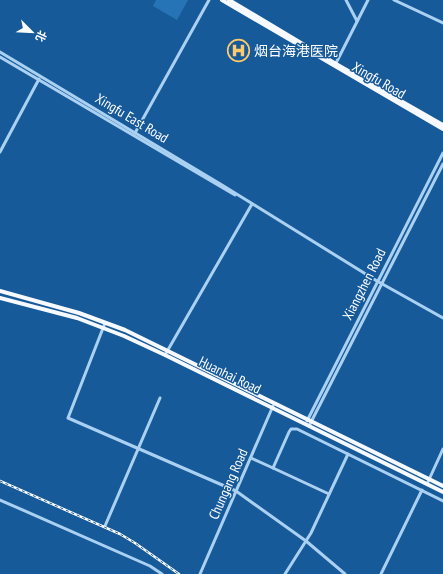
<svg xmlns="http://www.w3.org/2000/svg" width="443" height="574" font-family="'PT Sans Narrow','Noto Sans SC',sans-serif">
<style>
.green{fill:#2673b6}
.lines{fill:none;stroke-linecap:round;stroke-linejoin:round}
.minor{stroke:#abd1f2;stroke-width:3}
.major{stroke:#f6faff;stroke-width:4}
.rail-casing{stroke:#fff;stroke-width:2.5}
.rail{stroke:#175a9a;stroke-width:1;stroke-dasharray:3;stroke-linecap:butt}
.labels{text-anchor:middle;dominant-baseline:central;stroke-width:3;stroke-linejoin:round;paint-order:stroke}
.poi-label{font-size:14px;fill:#fff;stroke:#175a9a;text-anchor:start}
.street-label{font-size:14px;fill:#fff;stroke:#175a9a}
</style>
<rect width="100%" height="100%" fill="#175a9a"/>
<!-- green -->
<path class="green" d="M156,0H188L177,20L153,6Z"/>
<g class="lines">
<!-- minor -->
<g class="minor">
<path d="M346,0L357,21"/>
<path d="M394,0L443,23"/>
<path d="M0,52L222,185L377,281L443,318"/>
<path d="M0,57L235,195"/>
<path d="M335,65L368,0"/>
<path d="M135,133L209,0"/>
<path d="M0,152L39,79"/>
<path d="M105,323L68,418L236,491L306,541L345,574"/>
<path d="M165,355L252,204"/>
<path d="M307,421L443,153"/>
<path d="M309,426L443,164"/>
<path d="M251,458L273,468L289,432L291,429H297L443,501"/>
<path d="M273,468L329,494"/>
<path d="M427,484L443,449"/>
<path d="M0,500L150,566L162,574"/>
<path d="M105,526L160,398"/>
<path d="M200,574L273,406"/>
<path d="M285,574L311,533L348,454"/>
<path d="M381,574L422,490"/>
</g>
<!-- major -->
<g class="major">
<path d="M222,0L443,129"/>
<path d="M229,0L336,64L443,125"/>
<path d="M0,291L79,313L125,330L443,486"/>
<path d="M0,298L77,318L124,336L165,355L443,492"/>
</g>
<defs>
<path id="rail" d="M0,481L120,534L135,543L179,574"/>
</defs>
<!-- rail casing -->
<use href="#rail" class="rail-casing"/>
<!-- rail -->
<use href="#rail" class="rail"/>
</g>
<!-- icons -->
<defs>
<symbol id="hospital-ring" viewBox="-11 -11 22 22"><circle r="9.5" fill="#175a9a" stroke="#ffc96c" stroke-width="1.5"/><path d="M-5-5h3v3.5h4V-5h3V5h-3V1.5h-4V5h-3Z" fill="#ffc96c"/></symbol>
</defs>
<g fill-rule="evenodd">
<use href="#hospital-ring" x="226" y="38" width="25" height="25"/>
</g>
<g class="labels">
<!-- poi labels -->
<g class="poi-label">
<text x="254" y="51">烟台海港医院</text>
</g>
<!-- street labels -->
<g class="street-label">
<text transform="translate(379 80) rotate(30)">Xingfu Road</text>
<text transform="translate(132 118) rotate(31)">Xingfu East Road</text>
<text transform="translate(364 284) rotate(-63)">Xiangzhen Road</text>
<text transform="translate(230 375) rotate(26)">Huanhai Road</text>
<text transform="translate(228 484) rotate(-66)">Chungang Road</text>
</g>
</g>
<!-- north arrow -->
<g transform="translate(32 32) rotate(114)" stroke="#175a9a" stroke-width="3" paint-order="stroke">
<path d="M0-3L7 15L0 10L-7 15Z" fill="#ffffff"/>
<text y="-6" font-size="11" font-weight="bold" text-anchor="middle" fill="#ffffff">北</text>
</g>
</svg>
